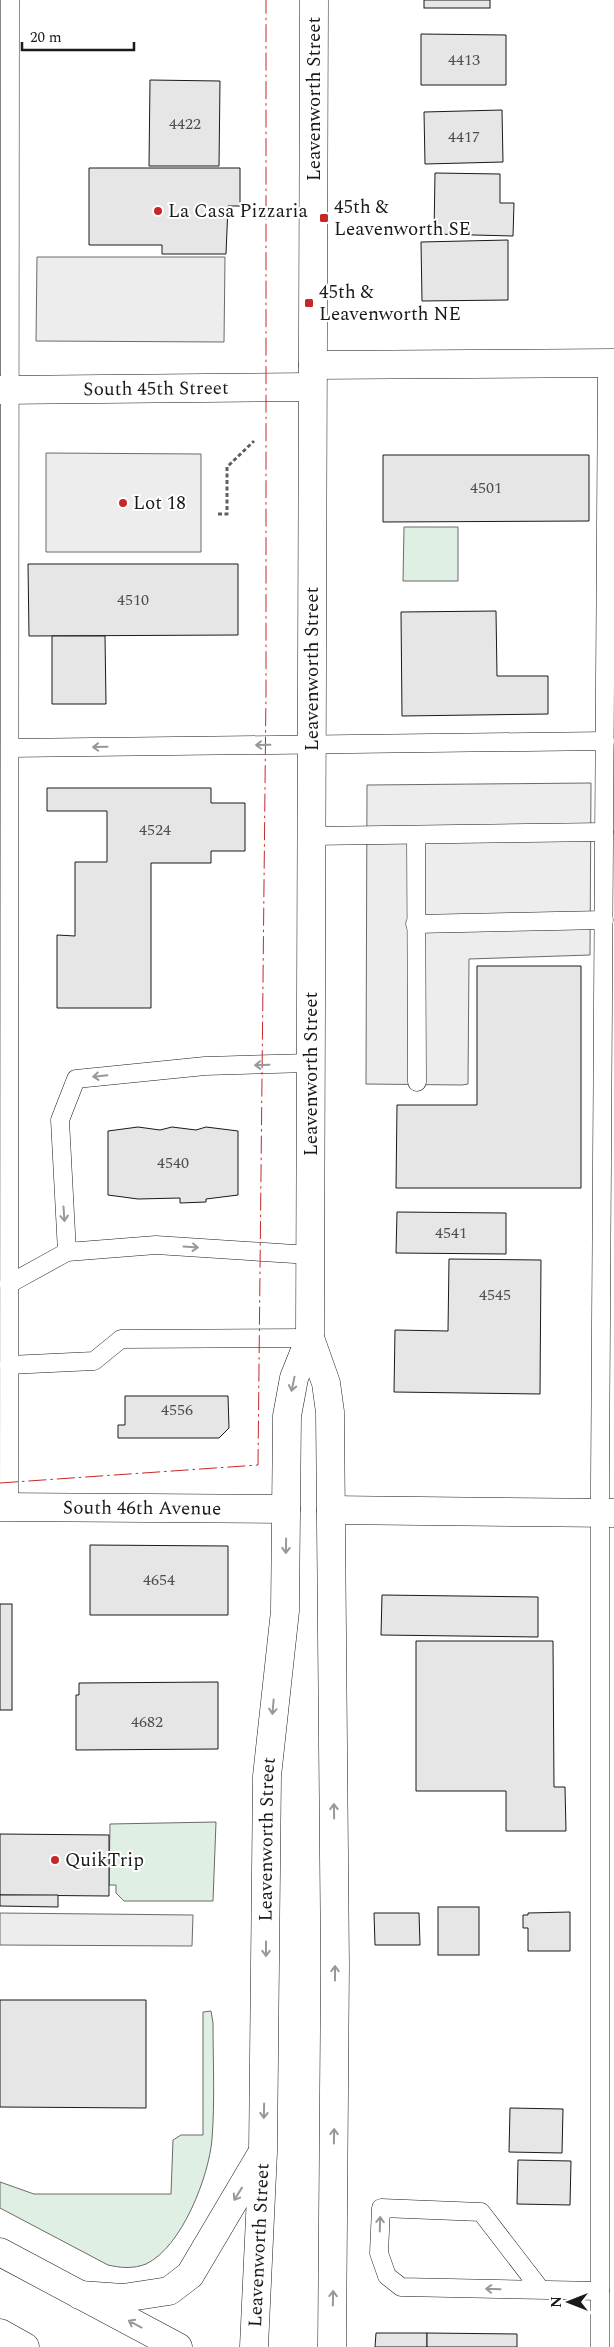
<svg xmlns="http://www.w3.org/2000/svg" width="614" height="2347" font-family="Spectral,serif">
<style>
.green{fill:#e0efe3;stroke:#6a6a6a}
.parking{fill:#ededed;stroke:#6a6a6a}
.building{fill:#e6e6e6;stroke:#1a1a1a}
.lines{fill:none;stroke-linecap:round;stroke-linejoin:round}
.lane-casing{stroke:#1a1a1a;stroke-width:19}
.street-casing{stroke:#1a1a1a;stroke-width:29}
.primary-casing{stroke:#1a1a1a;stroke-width:29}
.path{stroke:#5f5f5f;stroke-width:3;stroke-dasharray:4 2.5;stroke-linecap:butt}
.lane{stroke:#fff;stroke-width:18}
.street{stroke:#fff;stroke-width:28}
.primary{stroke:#fff;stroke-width:28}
.power{stroke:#c62828;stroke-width:1;stroke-dasharray:18 4 2.5 4;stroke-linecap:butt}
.oneway{stroke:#989898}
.poi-dot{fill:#c62828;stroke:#fff;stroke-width:2}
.labels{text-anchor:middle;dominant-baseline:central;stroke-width:4;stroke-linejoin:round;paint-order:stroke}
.number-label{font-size:16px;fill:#4d4d4d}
.street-label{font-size:19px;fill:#1a1a1a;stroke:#fff}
.poi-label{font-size:19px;fill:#1a1a1a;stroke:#fff;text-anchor:start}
</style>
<rect width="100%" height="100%" fill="#fff"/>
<!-- green -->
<g class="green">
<path d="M404,527H458V581H403Z"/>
<path d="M216,1822L213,1901H124L116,1893V1885H109L110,1824Z"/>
<path d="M211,2011L213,2023C213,2062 215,2101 212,2139C209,2176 182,2247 146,2264C133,2269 121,2268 108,2265L0,2208V2182L34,2194H171L173,2140L181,2135H203V2012Z"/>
</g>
<!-- parking -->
<g class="parking">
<path d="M37,257H225L224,342L36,341Z"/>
<path d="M46,453L201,454V552H46Z"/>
<path d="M591,783L590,955L469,959L468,1084L462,1085L366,1084L367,785Z"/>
<path d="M0,1913L193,1915L192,1946L0,1945Z"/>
</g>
<!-- building -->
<g class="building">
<rect x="424" y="0" width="66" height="8"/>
<path d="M421,34L506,35V85H421Z"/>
<path d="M150,80L220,81L219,166H149Z"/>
<path d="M502,110L503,162L425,164L424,112Z"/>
<path d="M89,168H240V206H228L226,254H162V245H89Z"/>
<path d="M435,173L500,174V203H514L513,236L434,234Z"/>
<path d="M508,240V300L422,301L421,242Z"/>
<path d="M383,455H589V521L383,522Z"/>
<path d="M28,564H238V635L29,636Z"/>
<path d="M496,611L497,676H548V714L402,716L401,612Z"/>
<path d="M52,636H105L106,704H52Z"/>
<path d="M47,788H211V803H245V851H211V863H151V1008H57V935L75,936V862H107V811H47Z"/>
<path d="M477,966H581V1188H396L397,1105H477Z"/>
<path d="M138,1127L160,1130L172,1127L196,1130L206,1127L238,1131V1195L206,1199V1202L180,1203V1198L138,1199L108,1195V1131Z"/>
<path d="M397,1212L506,1213V1254L396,1253Z"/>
<path d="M449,1259L541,1260L540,1394L394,1392L395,1330L448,1331Z"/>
<path d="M125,1396H228L229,1428L219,1438H118V1425H125Z"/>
<path d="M90,1545L228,1546V1615H90Z"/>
<path d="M382,1595L538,1597V1637L381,1635Z"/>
<rect x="0" y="1604" width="12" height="106"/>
<path d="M416,1641H553L554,1787H565L566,1831H506V1791H416Z"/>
<path d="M218,1682V1749L76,1750V1695H79V1683Z"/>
<path d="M0,1834L109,1835V1896L0,1895Z"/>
<path d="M0,1895H58V1907L0,1906Z"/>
<rect x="438" y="1907" width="41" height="48"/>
<path d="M570,1912V1951H528V1928H523V1915H528V1913Z"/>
<path d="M374,1913H419L420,1945H375Z"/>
<path d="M0,2000H146V2108L0,2107Z"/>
<path d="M510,2108L563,2109L562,2153L509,2152Z"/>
<path d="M518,2160L571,2161L570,2205L517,2204Z"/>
<path d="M376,2333H427V2347H375Z"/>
<path d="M427,2333L517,2334V2347H427Z"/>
</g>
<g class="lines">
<defs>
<g id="lane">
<path d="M10,748L605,741"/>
<path d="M416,835L417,1082"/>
<path d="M311,836L604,832"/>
<path d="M415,924L604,920"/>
<path d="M310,1255L156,1245L67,1252L60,1120L76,1079L205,1066L310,1063"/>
<path d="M9,1284L67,1252"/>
<path d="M9,1365L94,1361L121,1339L310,1338"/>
<path d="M9,1507L10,0"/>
<path d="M541,2290L481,2212L381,2208L379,2253L387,2276L401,2287L600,2291"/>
<path d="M600,2347V1482L607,363"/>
</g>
<g id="street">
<path d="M313,365L614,363"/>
<path id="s1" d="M0,390L312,387"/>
<path id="s2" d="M0,1507L286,1509"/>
<path d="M331,1510L614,1513"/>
</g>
<g id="primary">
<path d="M314,0L310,1338L326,1383L330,1412L335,1966L332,2347"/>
<path d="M0,2252L178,2347"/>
<path d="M80,2295L123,2298L169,2291L190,2275L261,2155"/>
<path d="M0,2333L25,2347"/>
<path id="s3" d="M254,2347L263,2152L267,1776L285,1611L287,1416L294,1378L310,1338"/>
</g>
</defs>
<!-- lane casing -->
<use href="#lane" class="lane-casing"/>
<!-- street casing -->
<use href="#street" class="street-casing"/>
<!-- primary casing -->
<use href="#primary" class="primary-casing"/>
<!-- path -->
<path class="path" d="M218,514H227V467L254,441"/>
<!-- lane -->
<use href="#lane" class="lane"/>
<!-- street -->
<use href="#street" class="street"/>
<!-- primary -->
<use href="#primary" class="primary"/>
<!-- power -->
<path class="power" d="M0,1483L258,1465L266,691V0"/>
</g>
<!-- one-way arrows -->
<defs><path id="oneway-shaft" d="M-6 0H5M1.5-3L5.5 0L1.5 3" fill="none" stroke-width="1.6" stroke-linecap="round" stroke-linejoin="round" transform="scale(1.25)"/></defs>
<g class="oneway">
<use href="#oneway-shaft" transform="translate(263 745) rotate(179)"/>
<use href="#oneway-shaft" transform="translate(100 747) rotate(179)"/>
<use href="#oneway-shaft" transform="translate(262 1065) rotate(178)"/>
<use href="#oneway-shaft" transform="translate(100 1076) rotate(174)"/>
<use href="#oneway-shaft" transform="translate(64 1214) rotate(86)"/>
<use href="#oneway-shaft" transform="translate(191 1247) rotate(4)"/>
<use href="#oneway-shaft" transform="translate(293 1384) rotate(102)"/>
<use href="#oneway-shaft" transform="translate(286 1546) rotate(91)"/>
<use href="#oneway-shaft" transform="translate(273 1707) rotate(95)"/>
<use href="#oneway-shaft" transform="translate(334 1811) rotate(-91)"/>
<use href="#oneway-shaft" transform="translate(266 1949) rotate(90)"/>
<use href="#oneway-shaft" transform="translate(335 1973) rotate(-90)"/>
<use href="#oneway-shaft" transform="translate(264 2111) rotate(91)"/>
<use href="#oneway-shaft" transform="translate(334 2136) rotate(-89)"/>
<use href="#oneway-shaft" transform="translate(238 2194) rotate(122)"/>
<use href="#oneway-shaft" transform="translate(380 2224) rotate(-88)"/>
<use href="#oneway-shaft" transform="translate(493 2289) rotate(-178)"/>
<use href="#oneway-shaft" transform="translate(333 2298) rotate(-89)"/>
<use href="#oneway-shaft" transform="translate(135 2324) rotate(-152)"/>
</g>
<!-- markers -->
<g class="poi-dot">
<circle cx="158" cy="211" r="5"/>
<rect x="319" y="213" width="10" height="10" rx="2.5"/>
<rect x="304" y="298" width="10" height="10" rx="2.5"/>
<circle cx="123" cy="503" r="5"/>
<circle cx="55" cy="1860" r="5"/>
</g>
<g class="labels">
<!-- number labels -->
<g class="number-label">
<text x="464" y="60">4413</text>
<text x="185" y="124">4422</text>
<text x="464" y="137">4417</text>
<text x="486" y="488">4501</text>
<text x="133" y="600">4510</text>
<text x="155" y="830">4524</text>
<text x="173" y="1163">4540</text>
<text x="451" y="1233">4541</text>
<text x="495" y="1295">4545</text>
<text x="177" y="1410">4556</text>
<text x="159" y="1580">4654</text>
<text x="147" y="1722">4682</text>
</g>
<!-- street labels -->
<g class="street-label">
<text transform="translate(314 99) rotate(-90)">Leavenworth Street</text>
<text stroke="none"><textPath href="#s1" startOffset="156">South 45th Street</textPath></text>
<text transform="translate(312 669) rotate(-90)">Leavenworth Street</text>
<text transform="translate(311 1074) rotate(-90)">Leavenworth Street</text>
<text stroke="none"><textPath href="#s2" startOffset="142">South 46th Avenue</textPath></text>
<text stroke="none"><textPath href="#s3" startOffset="508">Leavenworth Street</textPath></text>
<text stroke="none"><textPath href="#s3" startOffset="102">Leavenworth Street</textPath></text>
</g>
<!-- poi labels -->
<g class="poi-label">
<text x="334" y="207">45th &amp;<tspan x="334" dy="22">Leavenworth SE</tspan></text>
<text x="168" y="211">La Casa Pizzaria</text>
<text x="319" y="292">45th &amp;<tspan x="319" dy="22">Leavenworth NE</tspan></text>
<text x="133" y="503">Lot 18</text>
<text x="65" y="1860">QuikTrip</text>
</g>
</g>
<!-- north arrow -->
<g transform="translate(569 2302) rotate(270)" stroke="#ffffff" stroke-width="4" paint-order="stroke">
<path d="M0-4L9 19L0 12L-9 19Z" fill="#1a1a1a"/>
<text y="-8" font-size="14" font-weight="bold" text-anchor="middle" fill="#1a1a1a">N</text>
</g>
<!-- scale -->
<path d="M22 42v8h112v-8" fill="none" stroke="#1a1a1a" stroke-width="2.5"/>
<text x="30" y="42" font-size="15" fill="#1a1a1a" stroke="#ffffff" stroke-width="4" paint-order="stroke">20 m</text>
</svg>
